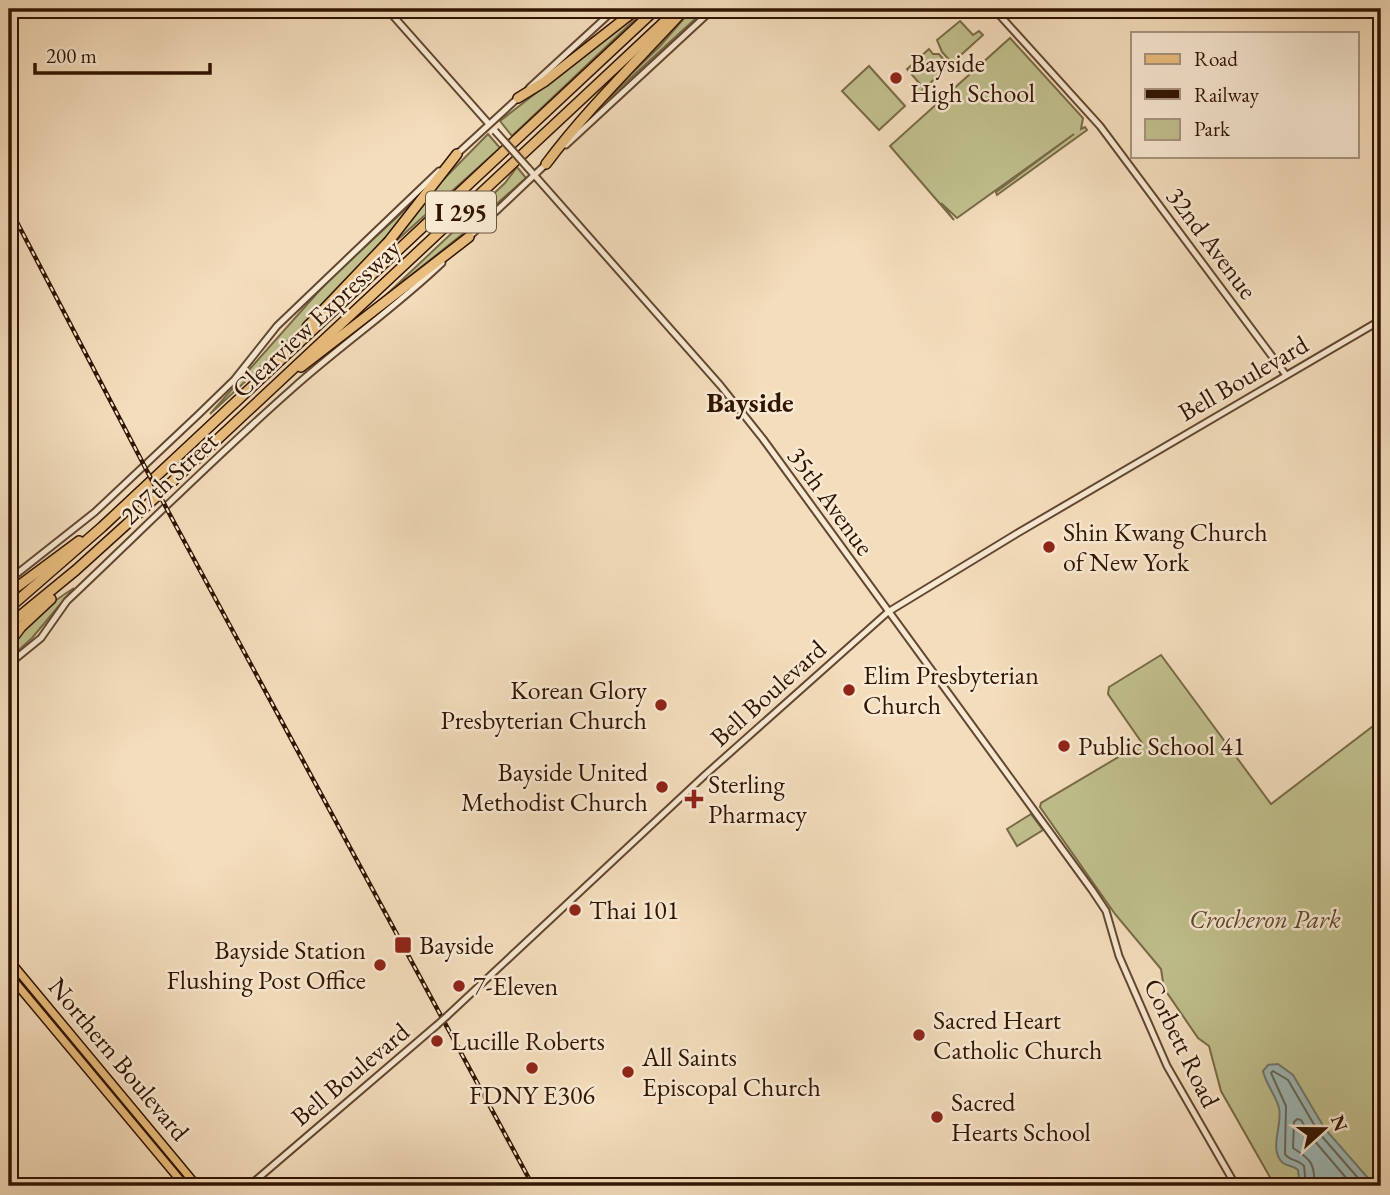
<svg xmlns="http://www.w3.org/2000/svg" width="1390" height="1195" font-family="'EB Garamond',serif">
<style>
.green{fill:#c0c08d;stroke:#786a47;stroke-width:2}
.water{fill:#9ebab8;stroke:#72786f;stroke-width:2}
.lines{fill:none;stroke-linecap:round;stroke-linejoin:round}
.shore{stroke:#68675c;stroke-width:2}
.tertiary-casing{stroke:#624630;stroke-width:9}
.primary-casing{stroke:#311401;stroke-width:10}
.motorway-casing{stroke:#311401;stroke-width:12}
.tertiary{stroke:#f8e9d3;stroke-width:5}
.primary{stroke:#eabe7e;stroke-width:7}
.motorway{stroke:#eabe7e;stroke-width:9}
.rail-casing{stroke:#311401;stroke-width:4.5}
.rail{stroke:#f8e9d3;stroke-width:2;stroke-dasharray:5;stroke-linecap:butt}
.tertiary-bridge-casing{stroke:#624630;stroke-width:9;stroke-linecap:butt}
.tertiary-bridge{stroke:#f8e9d3;stroke-width:5}
.poi-dot{fill:#8f2418;stroke:#f8e9d3;stroke-width:2.5}
.labels{text-anchor:middle;dominant-baseline:central;stroke-width:5;stroke-linejoin:round;paint-order:stroke}
.shield{fill:#f8e9d3;stroke:#6d5440;stroke-width:2}
.shield-label{font-size:24px;font-weight:bold;fill:#311401}
.poi-label{font-size:26px;fill:#311401;stroke:#f8e9d3;text-anchor:start}
.street-label{font-size:26px;fill:#311401;stroke:#f8e9d3}
.park-label{font-size:26px;font-style:italic;fill:#5c482b;stroke:#f8e9d3}
.neighbourhood-label{font-size:28px;font-weight:bold;fill:#311401;stroke:#f8e9d3}
</style>
<rect width="100%" height="100%" fill="#f4ddbc"/>
<filter id="stains"><feTurbulence type="fractalNoise" baseFrequency=".00286" numOctaves="4"/><feColorMatrix values="0 0 0 0 .2 0 0 0 0 .09 0 0 0 0 .02 0 0 0 .5 -.17"/></filter>
<radialGradient id="worn" r=".72"><stop offset=".6" stop-color="#630" stop-opacity="0"/><stop offset="1" stop-color="#630" stop-opacity=".3"/></radialGradient>
<!-- green -->
<g class="green">
<path d="M644,9H646L512,136L500,121Z"/>
<path d="M692,9H706L601,105L600,104L660,46Z"/>
<path d="M960,21L973,35L979,31L983,35L952,63L942,52L937,40Z"/>
<path d="M1010,38L1083,118L1081,129L1085,127L1087,130L997,195L996,192L1074,134L957,218L941,203L954,220L890,146Z"/>
<path d="M929,49L933,54H939L949,66L919,93L915,89L920,84L907,69Z"/>
<path d="M869,66L905,106L879,130L842,91Z"/>
<path d="M488,134L500,148L385,251L436,187Z"/>
<path d="M517,167L526,178L464,233L386,295L505,183Z"/>
<path d="M416,203C354,279 282,348 210,414L327,282L411,204Z"/>
<path d="M74,588L32,638L9,659C9,656 8,652 9,648C14,630 58,598 74,588Z"/>
<path d="M1161,655L1271,804L1381,720V1186H1275L1221,1091L1209,1046L1198,1038L1161,984L1163,982L1161,969L1115,914L1040,807L1041,803L1142,743L1108,694L1109,687Z"/>
<path d="M1031,814L1043,830L1017,846L1007,829Z"/>
</g>
<!-- water -->
<path class="water" d="M1278,1064L1293,1075L1325,1129L1375,1186H1300L1298,1170C1293,1165 1289,1167 1283,1163C1268,1150 1283,1124 1279,1108C1276,1095 1266,1085 1263,1071L1268,1065Z"/>
<g class="lines">
<!-- shore -->
<g class="shore">
<path d="M1306,1186L1304,1166C1298,1159 1289,1161 1285,1154L1286,1106L1271,1073L1273,1071L1288,1080L1319,1133L1365,1186"/>
<path d="M1315,1186C1314,1163 1312,1160 1293,1148L1294,1122L1297,1119L1301,1120L1313,1139L1353,1186"/>
</g>
<defs>
<g id="tertiary">
<path d="M387,9L489,124"/>
<path d="M994,9L1100,126L1286,375"/>
<path d="M529,88L615,9"/>
<path d="M566,145L713,9"/>
<path d="M457,154L519,97"/>
<path d="M528,168L720,385L763,439L1092,890L1106,911L1119,956L1167,1066L1236,1186"/>
<path d="M469,237L546,164"/>
<path d="M9,580L95,512L199,414L234,380L277,326L439,171"/>
<path d="M9,664L41,638L67,601C142,530 215,457 292,389C341,345 395,308 442,263"/>
<path d="M447,1016L705,775L888,612L1016,534L1381,320"/>
<path d="M249,1186L437,1025"/>
</g>
<g id="primary">
<path d="M9,22L18,9"/>
<path d="M9,960L197,1186"/>
<path d="M9,975L185,1186"/>
</g>
<g id="motorway">
<path d="M518,98L544,82L637,9"/>
<path d="M546,164C588,108 638,60 685,9"/>
<path d="M307,327L389,241L457,154"/>
<path d="M301,367L469,237"/>
<path d="M9,593L79,541"/>
<path d="M9,608L102,527L656,9"/>
<path d="M9,625L76,570L128,523L678,9"/>
<path d="M9,643L21,627L51,599"/>
</g>
</defs>
<!-- tertiary casing -->
<use href="#tertiary" class="tertiary-casing"/>
<!-- primary casing -->
<use href="#primary" class="primary-casing"/>
<!-- motorway casing -->
<use href="#motorway" class="motorway-casing"/>
<!-- tertiary -->
<use href="#tertiary" class="tertiary"/>
<!-- primary -->
<use href="#primary" class="primary"/>
<!-- motorway -->
<use href="#motorway" class="motorway"/>
<defs>
<path id="rail" d="M9,207L169,513L533,1186"/>
</defs>
<!-- rail casing -->
<use href="#rail" class="rail-casing"/>
<!-- rail -->
<use href="#rail" class="rail"/>
<defs>
<g id="tertiary-bridge">
<path d="M495,131L528,168"/>
<path d="M437,1025L447,1016"/>
</g>
</defs>
<!-- tertiary-bridge casing -->
<use href="#tertiary-bridge" class="tertiary-bridge-casing"/>
<!-- tertiary-bridge -->
<use href="#tertiary-bridge" class="tertiary-bridge"/>
</g>
<!-- markers -->
<g class="poi-dot">
<circle cx="896" cy="78" r="7"/>
<circle cx="1049" cy="547" r="7"/>
<circle cx="849" cy="690" r="7"/>
<circle cx="661" cy="705" r="7"/>
<circle cx="1064" cy="746" r="7"/>
<circle cx="662" cy="787" r="7"/>
<path d="M690.5 788.5h7v7h7v7h-7v7h-7v-7h-7v-7h7z"/>
<circle cx="575" cy="910" r="7"/>
<rect x="394" y="936" width="18" height="18" rx="3.5"/>
<circle cx="380" cy="965" r="7"/>
<circle cx="459" cy="986" r="7"/>
<circle cx="919" cy="1035" r="7"/>
<circle cx="437" cy="1041" r="7"/>
<circle cx="532" cy="1068" r="7"/>
<circle cx="628" cy="1072" r="7"/>
<circle cx="937" cy="1117" r="7"/>
</g>
<g class="labels">
<!-- shield labels -->
<rect class="shield" x="426" y="191.5" width="70" height="41" rx="5"/>
<g class="shield-label">
<text x="461" y="212">I 295</text>
</g>
<!-- poi labels -->
<g class="poi-label">
<text x="910" y="63">Bayside<tspan x="910" dy="30">High School</tspan></text>
<text x="1063" y="532">Shin Kwang Church<tspan x="1063" dy="30">of New York</tspan></text>
<text x="863" y="675">Elim Presbyterian<tspan x="863" dy="30">Church</tspan></text>
<text x="647" y="690" text-anchor="end">Korean Glory<tspan x="647" dy="30">Presbyterian Church</tspan></text>
<text x="1078" y="746">Public School 41</text>
<text x="648" y="772" text-anchor="end">Bayside United<tspan x="648" dy="30">Methodist Church</tspan></text>
<text x="708" y="784">Sterling<tspan x="708" dy="30">Pharmacy</tspan></text>
<text x="589" y="910">Thai 101</text>
<text x="419" y="945">Bayside</text>
<text x="366" y="950" text-anchor="end">Bayside Station<tspan x="366" dy="30">Flushing Post Office</tspan></text>
<text x="473" y="986">7-Eleven</text>
<text x="933" y="1020">Sacred Heart<tspan x="933" dy="30">Catholic Church</tspan></text>
<text x="451" y="1041">Lucille Roberts</text>
<text x="642" y="1057">All Saints<tspan x="642" dy="30">Episcopal Church</tspan></text>
<text x="532" y="1095" text-anchor="middle">FDNY E306</text>
<text x="951" y="1102">Sacred<tspan x="951" dy="30">Hearts School</tspan></text>
</g>
<!-- street labels -->
<g class="street-label">
<text transform="translate(1212 243) rotate(53)">32nd Avenue</text>
<text transform="translate(316 318) rotate(-43)">Clearview Expressway</text>
<text transform="translate(1243 378) rotate(-30)">Bell Boulevard</text>
<text transform="translate(169 478) rotate(-43)">207th Street</text>
<text transform="translate(831 501) rotate(54)">35th Avenue</text>
<text transform="translate(768 693) rotate(-42)">Bell Boulevard</text>
<text transform="translate(1182 1043) rotate(64)">Corbett Road</text>
<text transform="translate(119 1059) rotate(50)">Northern Boulevard</text>
<text transform="translate(350 1074) rotate(-40)">Bell Boulevard</text>
</g>
<!-- park labels -->
<g class="park-label">
<text x="1265" y="919">Crocheron Park</text>
</g>
<!-- neighbourhood labels -->
<g class="neighbourhood-label">
<text x="750" y="402">Bayside</text>
</g>
</g>
<!-- margin -->
<rect width="1390" height="1195" fill="none" stroke="#f4ddbc" stroke-width="35"/>
<rect x="10" y="10" width="1369" height="1174" fill="none" stroke="#311401" stroke-width="3.5"/>
<rect x="18" y="18" width="1355" height="1160" fill="none" stroke="#311401" stroke-width="2"/>
<!-- legend -->
<rect x="1131" y="32" width="228" height="126" fill="#f8e9d3" stroke="#a8947f" stroke-width="2"/>
<rect x="1145" y="54" width="35" height="10" fill="#eabe7e" stroke="#a8947f" stroke-width="2"/>
<text x="1194" y="66" font-size="21" fill="#311401">Road</text>
<rect x="1145" y="89" width="35" height="10" fill="#311401" stroke="#a8947f" stroke-width="2"/>
<text x="1194" y="102" font-size="21" fill="#311401">Railway</text>
<rect x="1145" y="119" width="35" height="21" fill="#c0c08d" stroke="#a8947f" stroke-width="2"/>
<text x="1194" y="136" font-size="21" fill="#311401">Park</text>
<!-- north arrow -->
<g transform="translate(1324 1129) rotate(69)" stroke="#f8e9d3" stroke-width="5" paint-order="stroke">
<path d="M0-5L12 26L0 18L-12 26Z" fill="#311401"/>
<text y="-10" font-size="19" font-weight="bold" text-anchor="middle" fill="#311401">N</text>
</g>
<!-- scale -->
<path d="M35 63v10h175v-10" fill="none" stroke="#311401" stroke-width="3.5"/>
<text x="46" y="63" font-size="21" fill="#311401" stroke="#f8e9d3" stroke-width="5" paint-order="stroke">200 m</text>
<rect width="100%" height="100%" filter="url(#stains)"/>
<rect width="100%" height="100%" fill="url(#worn)"/>
</svg>
